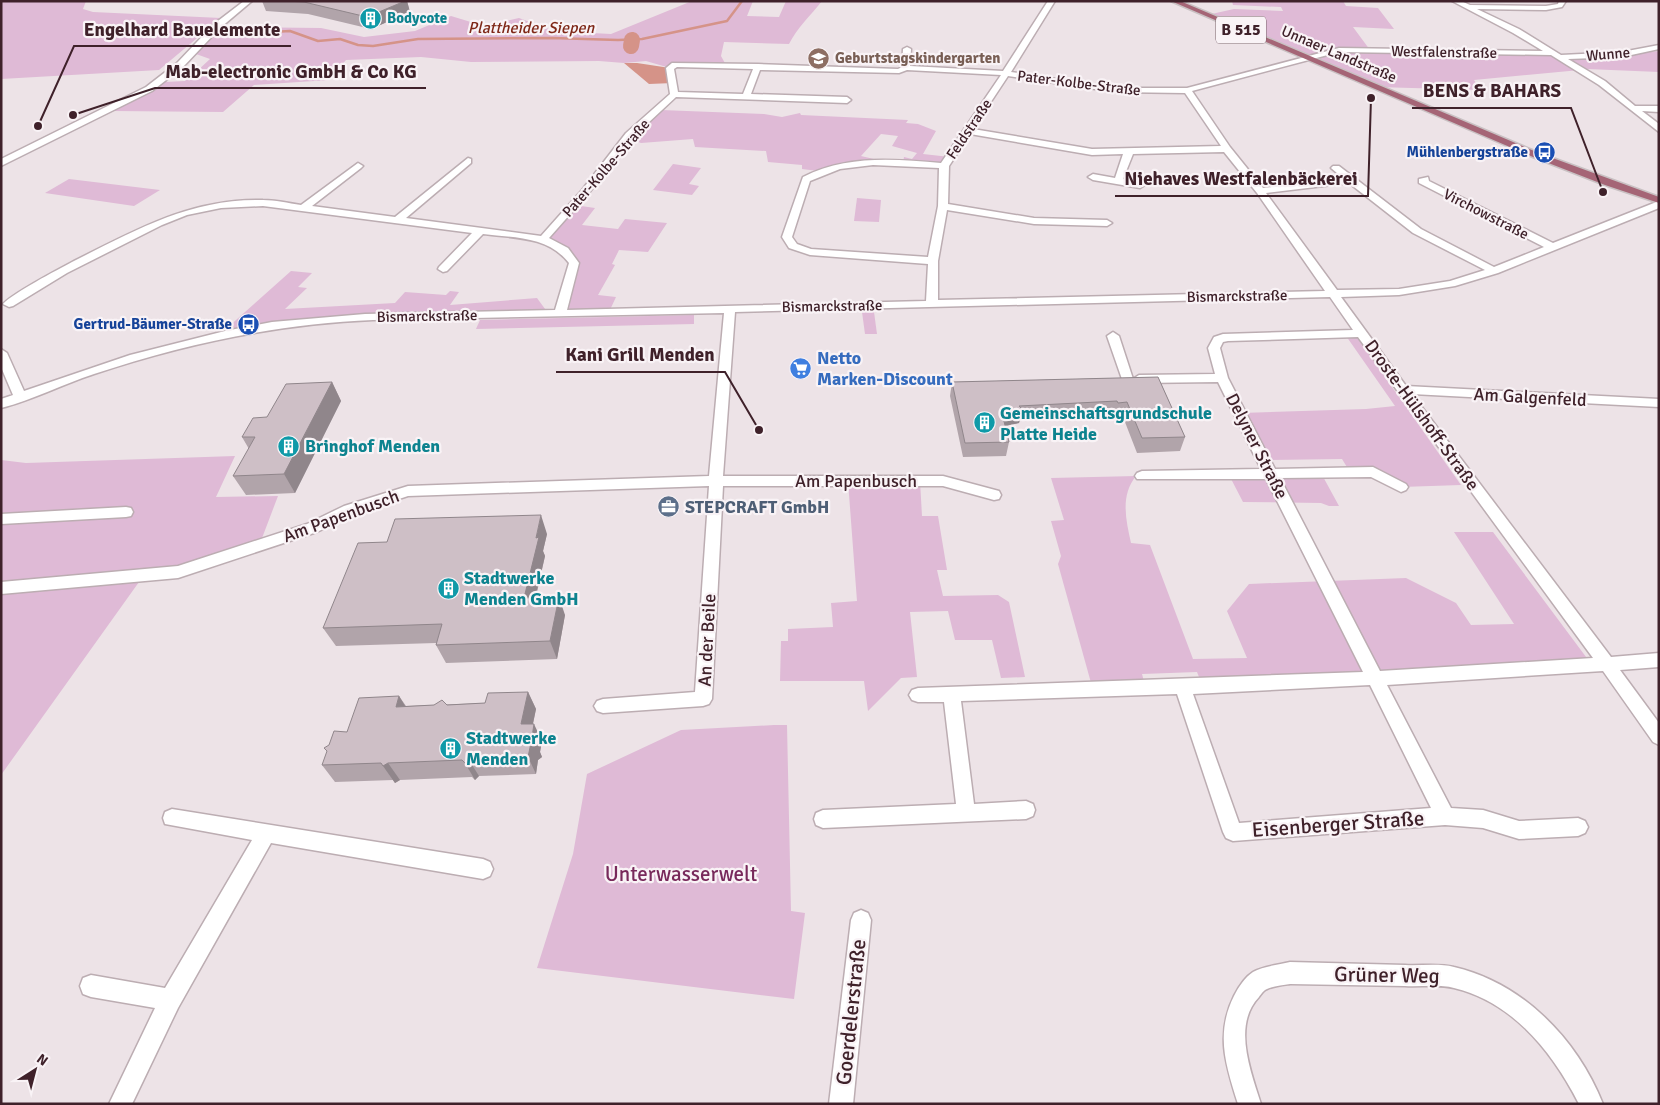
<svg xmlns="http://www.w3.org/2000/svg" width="1660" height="1105" font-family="Signika,sans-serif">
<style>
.green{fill:#dfbad6}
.water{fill:#d59388}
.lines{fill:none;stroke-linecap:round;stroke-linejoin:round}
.stream{stroke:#d59388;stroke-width:2.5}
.canal{stroke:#d59388;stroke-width:16}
.minor-casing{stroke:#bcadb2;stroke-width:3}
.major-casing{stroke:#c9c1c3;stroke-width:3}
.minor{fill:#fff;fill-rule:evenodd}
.major{fill:#a56576;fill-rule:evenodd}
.wall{fill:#b1a4aa}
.shaded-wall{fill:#90868b}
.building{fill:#cebfc6;stroke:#90868b}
.labels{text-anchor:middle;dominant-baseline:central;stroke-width:4.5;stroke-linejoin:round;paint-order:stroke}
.far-culture-label{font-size:15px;font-weight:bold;fill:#0d838f;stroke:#f9f3f6;text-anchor:start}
.far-street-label{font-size:15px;fill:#3f212a;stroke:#f9f3f6}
.far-education-label{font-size:15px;font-weight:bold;fill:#785e54;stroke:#f9f3f6;text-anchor:start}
.far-transit-label{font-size:15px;font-weight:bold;fill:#164399;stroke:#f9f3f6;text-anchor:end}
.far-water-label{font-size:16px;font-style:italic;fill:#7f2818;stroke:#f9f3f6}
.shield{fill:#f9f3f6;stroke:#776067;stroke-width:1}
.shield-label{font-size:16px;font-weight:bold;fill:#3f212a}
.shop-label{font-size:18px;font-weight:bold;fill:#366cbe;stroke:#f9f3f6;text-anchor:start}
.street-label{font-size:18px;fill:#3f212a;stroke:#f9f3f6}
.culture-label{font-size:18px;font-weight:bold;fill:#0d838f;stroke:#f9f3f6;text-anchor:start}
.service-label{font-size:18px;font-weight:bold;fill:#4e5e75;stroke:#f9f3f6;text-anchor:start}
.near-street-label{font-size:21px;fill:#3f212a;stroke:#f9f3f6}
.near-park-label{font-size:21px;fill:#78295b;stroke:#f9f3f6}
.leader{fill:none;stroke:#3f212a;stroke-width:2}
.callout-dot{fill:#3f212a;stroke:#f9f3f6;stroke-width:2}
.callout-label{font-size:19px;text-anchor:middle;font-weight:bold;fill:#3f212a;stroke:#f9f3f6;stroke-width:4.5;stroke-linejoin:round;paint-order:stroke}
</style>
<rect width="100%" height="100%" fill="#ede3e7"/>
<!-- green -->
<g class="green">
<path d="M1,1H86L83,9L93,12L221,18L159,70L1,79Z"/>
<path d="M692,1H753L747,16L779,17L786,1H822C811,15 797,28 789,44L724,42L721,56L726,65H675L670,68L646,61L624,63L599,61L471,62L421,57L346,60L329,80L254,85L223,112L113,111L165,82L185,81L187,79L185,77L190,72H196L210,59L196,54L205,44L225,27L321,28L364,37L415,31L451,16L484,26L519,18L554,31L611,34Z"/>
<path d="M1232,1H1343L1346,6L1378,8L1394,29L1353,27L1370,50L1551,53L1580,70L1474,80L1481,90L1377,87L1207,15L1234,9L1283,11L1281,7L1233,5Z"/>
<path d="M1659,51V72L1587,69L1569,59L1610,57Z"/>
<path d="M661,110L764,114L782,117L800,113L801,115L908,120L906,123L918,124L936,131L923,154L950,157L944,166L903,163L904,157L912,159L917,153L892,146L898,136L881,134L861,156L878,160L818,171L802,169V165L768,162L766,151L695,147L693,139L641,143L630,139Z"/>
<path d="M673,164L701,168L689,184L699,186L692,195L653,190Z"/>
<path d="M69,179L160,190L134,206L45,193Z"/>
<path d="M857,198L881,200L879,222L854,221Z"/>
<path d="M574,205L595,208L582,225L618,229L625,219L667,223L648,252L619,250L612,264L615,265L598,295L616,297L609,312L560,313L574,263L543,239Z"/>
<path d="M291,271L312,273L298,287L307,288L285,309L395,303L405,292L446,295L450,291L459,292L450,305L537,298L548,313L365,317L218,336Z"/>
<path d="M862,312H874L877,334H865Z"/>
<path d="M694,315V324L476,329L480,320Z"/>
<path d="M1344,333H1354L1461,485L1401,487L1373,472H1350L1342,459L1264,460L1241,413L1366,409L1395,406Z"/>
<path d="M235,456L216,497L278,496L259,546L144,575L1,775V460L26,463Z"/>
<path d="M1321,473L1339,506H1329L1321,503L1243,502L1229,475Z"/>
<path d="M1136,476C1120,496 1126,520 1131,543L1150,545L1193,659L1247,658L1227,611L1249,584L1406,578L1456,603L1471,625L1514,624L1454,532H1493L1592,665L1203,687L1197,672L1142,674L1146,689L1093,690L1058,564L1061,556L1051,521L1064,520L1051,478Z"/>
<path d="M848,481H920L922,516H938L947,570H937L943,596L998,595L1009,602L1025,677L1001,678L992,640H955L948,611L910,612L917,677L901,678L868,711L864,681H780L781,641H788V629L833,627L831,603L857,601Z"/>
<path d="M774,725H787L791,911L805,913L794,999L537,968L573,854L587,774L681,730Z"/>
</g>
<!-- water -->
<path class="water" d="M624,63H637L670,68L673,83L649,84Z"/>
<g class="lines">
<!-- stream -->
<path class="stream" d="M221,35L290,31L318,41L340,39L358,45L373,46L418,39L552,38L618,40L642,39L727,21L742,1"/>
<!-- canal -->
<path class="canal" d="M631,46L632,40"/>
<defs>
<g id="minor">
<path d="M244,1H252L220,28L183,67L152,91L1,166V159L146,87L177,63L214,24Z"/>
<path d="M1048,1H1055L1011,72L1115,88H1187L1339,48L1543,51L1513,33L1452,1H1461L1470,5L1546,6L1558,4L1559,1H1566L1562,7L1546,10L1477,9L1519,29L1561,55L1622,52L1659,45V49L1622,57L1568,59L1605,81L1635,106H1659V112L1642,111L1659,124V132L1599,85L1551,55L1339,52L1192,91L1230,147L1263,188L1343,178L1331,168L1333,166H1339L1421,229L1494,267L1544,247L1419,183V179L1428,177L1429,181L1553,243L1659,201V208L1498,273L1455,286L1399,295L1341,297L1406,386L1659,399V407L1412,394L1611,657L1659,653V667L1620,670L1659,723V745L1653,742L1603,671L1387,685L1451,808L1483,810L1519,821L1578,818L1585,821L1588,827L1585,833L1578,836L1519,839L1483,828L1445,825L1233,841L1226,838L1223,832L1177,694L961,701L974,804L1026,801L1033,804L1035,810L1033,816L1026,819L823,828L816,825L814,819L816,813L823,810L956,804L944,702H918L912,700L909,695L912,690L918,688L1363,672L1266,479H1137L1135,476L1137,473L1142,471L1261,469L1218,382L1139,383L1133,379L1127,383L1123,382L1107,336L1113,332L1119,336L1133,379L1139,375L1215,374L1208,348L1214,337L1223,334L1353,330L1330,297L735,312L723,476H943L999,491L1001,495L999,499L994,500L943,486H723L712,699L709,704L703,706L603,713L597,711L594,706L597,701L603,699L695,692L709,486L408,496L354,514L317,532L178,578L1,594V582L178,566L307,524L344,506L408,486L709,476L724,313L373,320C277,324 184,344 94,374C63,384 33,400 1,408V399L13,395L1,367V349L7,353L24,391L130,355L225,331L272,322L365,314L555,310L569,263C548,236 514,238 483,234L447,271L443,272L438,269L439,267L472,233L263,206L221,208L187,215L162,225L67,273L13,306L9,307L3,304C13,293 57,270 72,262C134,231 190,198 263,200C275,200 288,203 301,205L358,163L363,166L361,168L312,206L395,217L468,158L471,159V163L406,218L541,236L582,190L626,133L670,94L666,68L672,63L758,64L898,69L902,67L903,49L907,47L911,49L910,66L1003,71ZM677,67L753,69L743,94L678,92L674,69ZM760,70L899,73L907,70L1001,75L941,163C893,159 847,155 803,177L782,237L789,248L810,255L928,264L926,301L567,310L579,263L568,248L549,238L588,194L633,137L676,97L847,103L851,100L847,97L751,94ZM1008,76L1115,92L1185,93L1221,146L1092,149L973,129ZM970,134L1092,155L1123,154L1115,178L1093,174L1088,177L1093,180L1140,188L1145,185L1143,183L1123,179L1133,154L1224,152L1257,193L1325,291L938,300V261L947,210L1034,224L1107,226L1112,223L1107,220L1034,218L948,204L949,166ZM873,165L939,168L938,206L928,257L811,249L797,244L792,237L810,181L840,169ZM1349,183L1413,233L1485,270L1450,281L1399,289L1337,290L1266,193ZM1358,337L1593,658L1380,671L1280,478L1371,477L1401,492L1406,490L1408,487L1406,484L1373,467L1275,469L1228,378L1220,348L1223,342L1228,341ZM1370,685L1431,808L1239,823L1193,694Z"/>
<path d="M126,507L131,508L133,512L131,516L126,517L1,524V514Z"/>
<path d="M172,809L483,859L490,862L493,869L490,876L483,879L271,843L178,1008L132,1104H109L155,1008L91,997L83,994L80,986L83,978L91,975L165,988L252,840L165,824L163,818L165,812Z"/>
<path d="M861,910L868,913L871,920L853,1104H829L851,920L854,913Z"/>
<path d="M1290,962C1328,963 1366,964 1405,965C1420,966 1439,963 1454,967C1523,983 1577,1039 1603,1104H1579C1553,1053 1513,1002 1454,988C1439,984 1420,987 1405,986C1366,985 1328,985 1290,984C1283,985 1274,986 1267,989C1264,990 1261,994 1259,997C1232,1025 1251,1072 1261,1104H1238C1226,1066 1215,1034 1234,996C1238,988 1245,977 1253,972C1263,966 1279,965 1290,962Z"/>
</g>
<path id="major" d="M1171,1H1180L1539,153L1659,197V203L1605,185L1533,157Z"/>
</defs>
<!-- minor casing -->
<use href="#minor" class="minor-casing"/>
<!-- major casing -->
<use href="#major" class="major-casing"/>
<!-- minor -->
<use href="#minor" class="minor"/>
<!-- major -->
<use href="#major" class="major"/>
</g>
<!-- wall -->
<g class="wall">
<path d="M262,1H407L410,12L371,29L308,14L266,11Z"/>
<path d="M1158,377L1185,437L1180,451L1137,453L1123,417H1114L1113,415L1020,420L1019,423L1005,426L1009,442L1006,456L963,457L950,396L952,382Z"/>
<path d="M332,382L341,401L295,493L246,495L233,476L249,449L242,437Z"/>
<path d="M547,534L543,551L545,556L536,597L565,615L557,659L446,663L436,645V643L336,646L323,628L387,542Z"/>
<path d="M528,692L536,709L533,724L542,741L540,752L542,757L538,760L536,774L479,776L475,780L472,777L400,780L395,783L393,780L335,782L322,765L347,732L399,696L406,706L485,703Z"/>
</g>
<!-- shaded-wall -->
<g class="shaded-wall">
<path d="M405,1H407L410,12L371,29L367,17Z"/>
<path d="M332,382L341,401L295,493L284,474Z"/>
<path d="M1022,409L1019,423L999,427L1002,413Z"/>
<path d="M541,515L547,534L543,551L545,556L531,616L524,598L536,538Z"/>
<path d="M559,597L565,615L557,659L550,641Z"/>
<path d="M528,692L536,709L529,742L521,724Z"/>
<path d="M399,696L410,714L396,707Z"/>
<path d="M534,724L542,741L540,752L542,757L538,760L536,774L528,757Z"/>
<path d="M469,760L479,776L475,780L465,763Z"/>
<path d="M388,763L400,780L395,783L383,766Z"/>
</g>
<!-- building -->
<g class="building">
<path d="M286,1H405L367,17L304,2Z"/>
<path d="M1158,377L1185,437L1142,438L1127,402L1118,403L1117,401L1019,406L1022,409L1002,413L1009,442L965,443L952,382Z"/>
<path d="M332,382L284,474L233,476L255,437H242L253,418L267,417L286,384Z"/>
<path d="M541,515L536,538L539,537L524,598L559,597L550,641L436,645L442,624L323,628L358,543L387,542L395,519Z"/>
<path d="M528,692L521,724H534L532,737L534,740L531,743L528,757L469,760L465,763L462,760L388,763L383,766L381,763L322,765L327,751L324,748L329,745L334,731L347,732L359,698L399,696L396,707L434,705L442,700L447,705L485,703L488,693Z"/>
</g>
<!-- icons -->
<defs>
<symbol id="building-disc" viewBox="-11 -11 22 22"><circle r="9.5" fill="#0f9aa8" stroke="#f9f3f6"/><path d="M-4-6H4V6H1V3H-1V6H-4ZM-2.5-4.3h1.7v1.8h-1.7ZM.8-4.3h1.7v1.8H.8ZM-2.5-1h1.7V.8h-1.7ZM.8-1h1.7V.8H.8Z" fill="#fff"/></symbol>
<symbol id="school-disc" viewBox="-11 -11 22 22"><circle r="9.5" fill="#8d6e63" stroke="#f9f3f6"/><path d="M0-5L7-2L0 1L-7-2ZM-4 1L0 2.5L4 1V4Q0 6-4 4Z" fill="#fff"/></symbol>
<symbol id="bus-disc" viewBox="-11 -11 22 22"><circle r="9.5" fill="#1a4fb4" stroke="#f9f3f6"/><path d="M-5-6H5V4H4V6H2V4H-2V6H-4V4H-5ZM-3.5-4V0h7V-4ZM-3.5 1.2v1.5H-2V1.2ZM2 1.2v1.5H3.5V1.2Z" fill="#fff"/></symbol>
<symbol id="supermarket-disc" viewBox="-11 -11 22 22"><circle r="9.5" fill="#3f7fe0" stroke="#f9f3f6"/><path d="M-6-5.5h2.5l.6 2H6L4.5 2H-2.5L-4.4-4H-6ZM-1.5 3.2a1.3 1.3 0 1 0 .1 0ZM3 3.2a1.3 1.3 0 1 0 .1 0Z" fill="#fff"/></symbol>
<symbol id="office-disc" viewBox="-11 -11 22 22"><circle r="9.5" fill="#5c6f8a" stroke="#f9f3f6"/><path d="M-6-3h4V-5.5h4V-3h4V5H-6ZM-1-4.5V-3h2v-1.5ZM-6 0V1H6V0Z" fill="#fff"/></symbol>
</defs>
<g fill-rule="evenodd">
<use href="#building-disc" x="358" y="6" width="25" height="25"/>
<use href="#school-disc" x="806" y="46" width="25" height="25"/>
<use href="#bus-disc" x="1532" y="140" width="25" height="25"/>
<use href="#bus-disc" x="236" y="312" width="25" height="25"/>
<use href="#supermarket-disc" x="788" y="356" width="25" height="25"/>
<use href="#building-disc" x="972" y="410" width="25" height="25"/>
<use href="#building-disc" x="276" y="434" width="25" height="25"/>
<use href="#office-disc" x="656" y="494" width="25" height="25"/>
<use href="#building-disc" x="436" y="576" width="25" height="25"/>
<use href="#building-disc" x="438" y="736" width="25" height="25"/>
</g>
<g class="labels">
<!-- far-culture labels -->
<g class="far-culture-label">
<text x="387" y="18">Bodycote</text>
</g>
<!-- far-street labels -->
<g class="far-street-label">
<text transform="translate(1444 52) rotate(1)">Westfalenstraße</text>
<text transform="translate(1339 54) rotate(23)">Unnaer Landstraße</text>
<text transform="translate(1608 54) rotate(-5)">Wunne</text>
<text transform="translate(1079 83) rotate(7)">Pater-Kolbe-Straße</text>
<text transform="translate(969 129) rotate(-56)">Feldstraße</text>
<text transform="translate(606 168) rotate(-49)">Pater-Kolbe-Straße</text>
<text transform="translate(1486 214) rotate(27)">Virchowstraße</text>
<text transform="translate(1237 296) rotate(-1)">Bismarckstraße</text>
<text transform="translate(832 306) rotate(-1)">Bismarckstraße</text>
<text transform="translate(427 316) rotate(-1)">Bismarckstraße</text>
</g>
<!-- far-education labels -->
<g class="far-education-label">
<text x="835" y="58">Geburtstagskindergarten</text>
</g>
<!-- far-transit labels -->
<g class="far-transit-label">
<text x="1528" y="152">Mühlenbergstraße</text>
<text x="232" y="324">Gertrud-Bäumer-Straße</text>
</g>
<!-- far-water labels -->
<g class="far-water-label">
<text x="531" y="28">Plattheider Siepen</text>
</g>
<!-- shield labels -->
<rect class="shield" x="1216" y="16.5" width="50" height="27" rx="4"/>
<g class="shield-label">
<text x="1241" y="30">B 515</text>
</g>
<!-- shop labels -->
<g class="shop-label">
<text x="817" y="358">Netto<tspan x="817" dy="21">Marken-Discount</tspan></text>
</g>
<!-- street labels -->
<g class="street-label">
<text transform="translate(1530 397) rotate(3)">Am Galgenfeld</text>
<text transform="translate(1422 415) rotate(54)">Droste-Hülshoff-Straße</text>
<text transform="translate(1257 446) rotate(63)">Delyner Straße</text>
<text x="856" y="481">Am Papenbusch</text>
<text transform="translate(341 516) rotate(-20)">Am Papenbusch</text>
<text transform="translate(707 640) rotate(-87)">An der Beile</text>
</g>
<!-- culture labels -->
<g class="culture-label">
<text x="1000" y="413">Gemeinschaftsgrundschule<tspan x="1000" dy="21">Platte Heide</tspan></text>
<text x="305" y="446">Bringhof Menden</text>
<text x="464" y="578">Stadtwerke<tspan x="464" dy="21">Menden GmbH</tspan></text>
<text x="466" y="738">Stadtwerke<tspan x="466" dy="21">Menden</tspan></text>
</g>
<!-- service labels -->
<g class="service-label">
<text x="685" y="507">STEPCRAFT GmbH</text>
</g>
<!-- near-street labels -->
<g class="near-street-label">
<text transform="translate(1338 824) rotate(-4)">Eisenberger Straße</text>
<text transform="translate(1387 975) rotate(1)">Grüner Weg</text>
<text transform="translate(851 1012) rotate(-84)">Goerdelerstraße</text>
</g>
<!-- near-park labels -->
<g class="near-park-label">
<text x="681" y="874">Unterwasserwelt</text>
</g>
</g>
<!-- callouts -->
<path class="leader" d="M38 126L74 46H291M73 115L155 88H426M1603 192L1571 108H1412M1371 98L1368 196H1115M759 430L725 372H556"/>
<g class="callout-dot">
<circle cx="38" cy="126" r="5"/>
<circle cx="73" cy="115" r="5"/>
<circle cx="1603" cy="192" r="5"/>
<circle cx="1371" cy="98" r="5"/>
<circle cx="759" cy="430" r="5"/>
</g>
<g class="callout-label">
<text x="182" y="36">Engelhard Bauelemente</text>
<text x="291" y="78">Mab-electronic GmbH &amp; Co KG</text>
<text x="1492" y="97">BENS &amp; BAHARS</text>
<text x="1241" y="185">Niehaves Westfalenbäckerei</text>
<text x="640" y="361">Kani Grill Menden</text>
</g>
<!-- border -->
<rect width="1660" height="1105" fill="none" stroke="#3f212a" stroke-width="5"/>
<!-- north arrow -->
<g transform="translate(35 1070) rotate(36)" stroke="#f9f3f6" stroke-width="4" paint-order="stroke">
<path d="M0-4L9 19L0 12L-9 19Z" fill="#3f212a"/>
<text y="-8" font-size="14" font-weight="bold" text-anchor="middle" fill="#3f212a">N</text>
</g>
</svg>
